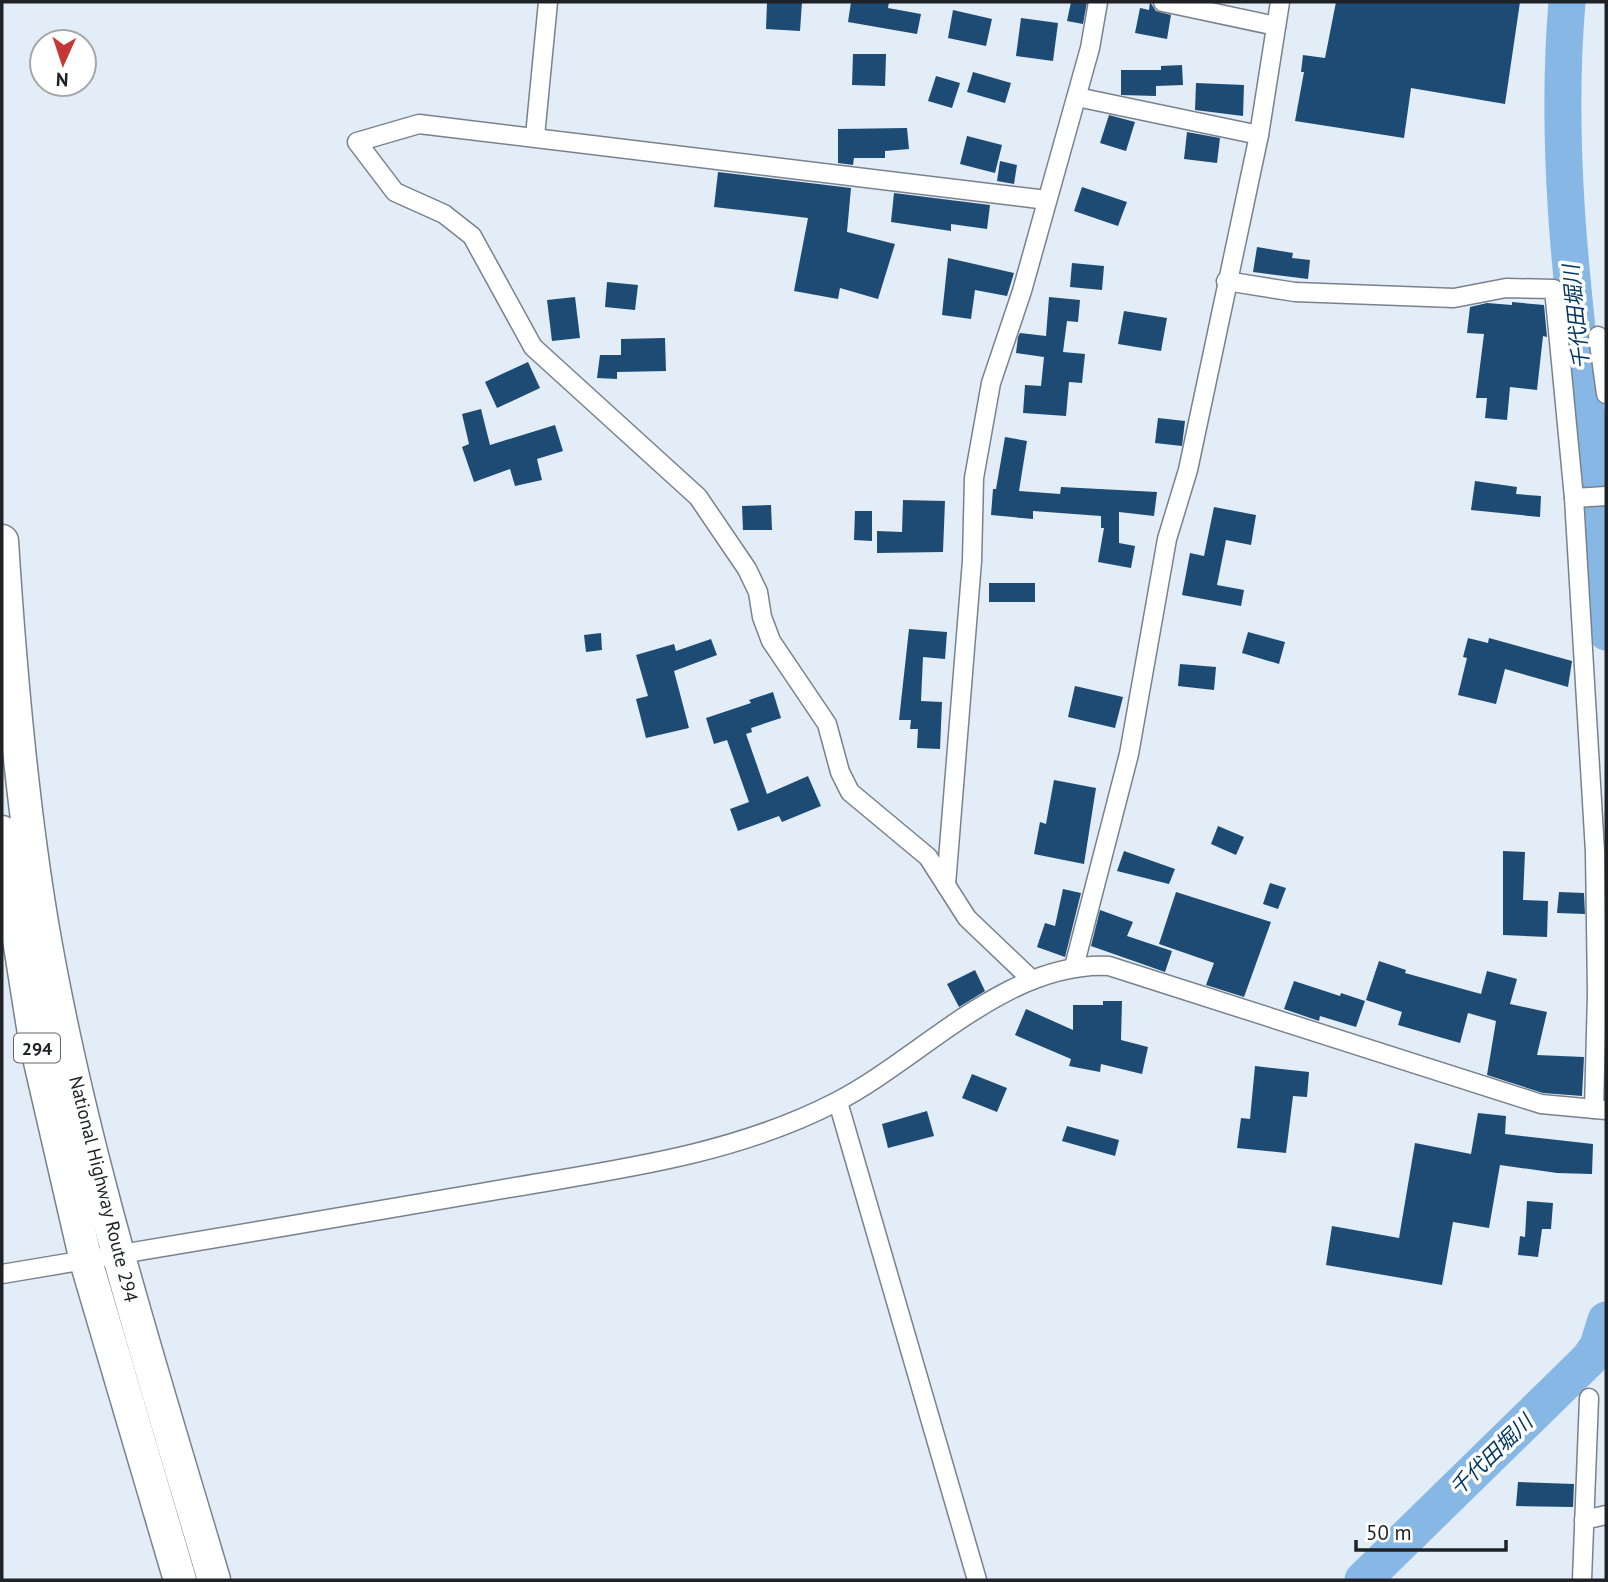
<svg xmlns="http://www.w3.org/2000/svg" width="1608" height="1582" font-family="'PT Sans','Noto Sans JP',sans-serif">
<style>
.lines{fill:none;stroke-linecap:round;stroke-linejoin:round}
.river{stroke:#87b7e5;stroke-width:37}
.building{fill:#1e4b73}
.street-casing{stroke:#79828c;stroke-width:21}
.highway-casing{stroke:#79828c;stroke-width:35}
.street{stroke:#fff;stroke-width:18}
.highway{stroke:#fff;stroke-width:32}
.labels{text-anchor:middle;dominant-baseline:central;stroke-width:7;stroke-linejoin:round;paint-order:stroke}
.shield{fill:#fff;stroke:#626467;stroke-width:2}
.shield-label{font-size:18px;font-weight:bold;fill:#1e2226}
.street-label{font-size:19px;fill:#1e2226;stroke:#fff}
.water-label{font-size:21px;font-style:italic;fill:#003862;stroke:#fff}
</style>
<rect width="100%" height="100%" fill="#e2edf7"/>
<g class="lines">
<!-- river -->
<g class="river">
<path d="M1567,2C1553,167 1577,325 1595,489C1600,536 1603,584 1606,632"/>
<path d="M1363,1580L1589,1359L1598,1346L1606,1320"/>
</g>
</g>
<!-- building -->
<g class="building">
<path d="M767,2H802L800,31L766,29Z"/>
<path d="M851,2H889L888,8L921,14L917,34L848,22Z"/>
<path d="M1071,2H1087L1083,24L1067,21Z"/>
<path d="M1150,2L1156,11L1171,15L1167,39L1135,33L1140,8L1149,10Z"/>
<path d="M1336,2H1520L1505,104L1411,88L1404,138L1295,121L1304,72H1301L1303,55L1325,58Z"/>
<path d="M953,10L992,19L986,46L948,38Z"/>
<path d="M1021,18L1058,23L1053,61L1016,56Z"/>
<path d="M853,54H886L885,86L852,85Z"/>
<path d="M1182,65L1183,85L1156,86V96L1121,95V70H1161V66Z"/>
<path d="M973,72L1011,83L1005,103L967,92Z"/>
<path d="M936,76L960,83L952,108L928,101Z"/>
<path d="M1196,83L1244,85L1243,116L1195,110Z"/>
<path d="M1109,115L1135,122L1126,151L1100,143Z"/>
<path d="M907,128L909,149L885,151V158H854L853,165L838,163V129Z"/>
<path d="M1187,132L1220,138L1217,163L1184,159Z"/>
<path d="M967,136L1002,145L995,173L960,164Z"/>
<path d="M1000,161L1017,165L1014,184L997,181Z"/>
<path d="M718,172L851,188L847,232L895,244L878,299L840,288L838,299L794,291L808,218L714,207Z"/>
<path d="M1082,187L1127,202L1118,226L1074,211Z"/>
<path d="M894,193L990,205L987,229L951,224V231L891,222Z"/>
<path d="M1257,247L1293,253L1292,258L1310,260L1308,279L1253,272Z"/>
<path d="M948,258L1014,273L1007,296L975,290L971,319L942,315Z"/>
<path d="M1072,263L1104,266L1102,290L1070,287Z"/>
<path d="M607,282L638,285L635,310L605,307Z"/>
<path d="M575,297L580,338L552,341L547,300Z"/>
<path d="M1049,297L1080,300L1078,322L1067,321L1063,352L1085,354L1082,383L1069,382L1066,416L1023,413L1025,385L1041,386L1044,357L1016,353L1018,337L1020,333L1046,336Z"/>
<path d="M1512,302L1544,305L1547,337L1543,336L1537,390L1510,387L1507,420L1485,418L1487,398H1476L1484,334L1467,333L1470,307L1487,303L1512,305Z"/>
<path d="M1124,311L1167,318L1161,351L1118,344Z"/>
<path d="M665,338L666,371L617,372V379L597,378L600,355H621V339Z"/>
<path d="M528,362L540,388L497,408L485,382Z"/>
<path d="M481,409L490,445L555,425L563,451L537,459L542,480L515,486L510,469L474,482L462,447L469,444L462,414Z"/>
<path d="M1158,418L1185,421L1182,446L1155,443Z"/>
<path d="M1005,437L1027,441L1019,491L1060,494L1061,487L1157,492L1154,516L1119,512V543L1135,546L1131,568L1098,562L1104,528H1101V516L1033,511V519L991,515L993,489H996Z"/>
<path d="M1475,481L1517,487L1516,494L1541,496L1540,517L1471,510Z"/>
<path d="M903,500L945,501L943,552L877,553V531L902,532Z"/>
<path d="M771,505L772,530H743L742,506Z"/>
<path d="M1214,507L1256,515L1251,545L1226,540L1217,585L1244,590L1241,606L1182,595L1190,553L1204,556Z"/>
<path d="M855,511H872V541L854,540Z"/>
<rect x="989" y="583" width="46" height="19"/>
<path d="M909,629L947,632L945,659L923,657L921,701L942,702L940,749L917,748L918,729H910L911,720H899Z"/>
<path d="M1248,632L1285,642L1279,664L1242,653Z"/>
<path d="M601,633L602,650L586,652L584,635Z"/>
<path d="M1468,638L1488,643L1489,638L1572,661L1568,687L1505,669L1496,704L1458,695L1467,658L1463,657Z"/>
<path d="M711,639L717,655L674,671L689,728L646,738L636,699L648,696L636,655L674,644L676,651Z"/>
<path d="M1180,664L1216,667L1214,690L1178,686Z"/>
<path d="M1075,686L1123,697L1115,728L1068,717Z"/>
<path d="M773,692L781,718L751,728L752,732L746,734L767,794L808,776L821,806L782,822L779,816L738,831L730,809L749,802L727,740L714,744L706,718L751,703L749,700Z"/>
<path d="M1054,780L1096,788L1084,864L1034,854L1040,822L1046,824Z"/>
<path d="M1218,826L1244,837L1236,855L1211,844Z"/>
<path d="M1124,851L1175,869L1169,884L1117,871Z"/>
<path d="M1503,851L1525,852L1523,900L1548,901L1547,937L1503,935Z"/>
<path d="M1270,883L1286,888L1278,909L1263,904Z"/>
<path d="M1063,889L1081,893L1065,957L1037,947L1045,923L1055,926Z"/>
<path d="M1176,892L1271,922L1244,997L1206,985L1214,963L1159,944Z"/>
<path d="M1559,892L1584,893L1585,914L1557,913Z"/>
<path d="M1100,910L1133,922L1127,936L1172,951L1165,972L1091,946Z"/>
<path d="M1379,961L1406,970L1405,973L1481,994L1487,971L1517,979L1510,1004L1547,1012L1537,1055L1584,1057L1582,1096L1543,1093L1487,1075L1496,1021L1468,1013L1460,1043L1398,1025L1402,1012L1366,1000Z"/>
<path d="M975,970L985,991L959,1007L947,984Z"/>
<path d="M1294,981L1340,996L1341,993L1365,1001L1356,1027L1320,1016L1319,1021L1284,1009Z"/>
<path d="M1103,1001H1122L1121,1040L1148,1047L1142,1074L1101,1064L1100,1072L1069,1066L1071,1059L1015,1035L1026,1009L1073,1030V1005H1103Z"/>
<path d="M1255,1066L1309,1072L1307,1097L1293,1096L1286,1153L1237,1148L1241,1118L1250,1119Z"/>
<path d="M972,1074L1007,1088L997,1112L962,1098Z"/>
<path d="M927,1111L934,1136L888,1148L882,1124Z"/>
<path d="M1478,1113L1506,1116L1505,1134L1593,1144L1592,1174L1557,1173L1500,1165L1489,1228L1453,1222L1442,1285L1326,1265L1332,1226L1399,1238L1415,1143L1471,1154Z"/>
<path d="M1067,1126L1119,1140L1115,1156L1062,1141Z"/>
<path d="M1527,1201L1553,1203L1551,1229H1542L1538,1257L1518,1255L1520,1236L1525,1237Z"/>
<path d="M1518,1482L1574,1484L1573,1507L1516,1506Z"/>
</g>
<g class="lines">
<defs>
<g id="street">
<path d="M1163,2L1276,26"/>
<path d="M1077,97L1259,135"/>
<path d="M535,136L548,2"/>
<path d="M1226,281L1295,292L1454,298L1506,288L1554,289L1574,498L1595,852L1597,994L1594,1109"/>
<path d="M1598,336L1606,394"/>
<path d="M1574,498L1606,496"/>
<path d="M946,885L972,561L974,478L991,383L1022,291L1090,48L1098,2"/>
<path d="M1074,967L1129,754L1167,539L1188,470L1259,135L1280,2"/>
<path d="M1032,980L967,918L928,857L850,792L840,772L827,724L771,641L762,617L758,592L747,569L698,497L533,347L472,236L444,214L395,192L357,142L419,124L1047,200"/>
<path d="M838,1102L977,1580"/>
<path d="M2,1274C163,1247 325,1220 486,1192C604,1171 728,1158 836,1102C922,1058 1006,961 1109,966L1541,1104L1606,1110"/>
<path d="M1584,1520L1606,1515"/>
<path d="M1582,1580L1589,1398"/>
</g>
<g id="highway">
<path d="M2,541C10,669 21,797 42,923C80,1146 150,1364 214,1580"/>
<path d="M2,832L35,1040L86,1261L180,1580"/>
</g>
</defs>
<!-- street casing -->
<use href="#street" class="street-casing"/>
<!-- highway casing -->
<use href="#highway" class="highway-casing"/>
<!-- street -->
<use href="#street" class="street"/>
<!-- highway -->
<use href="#highway" class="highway"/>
</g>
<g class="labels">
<!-- shield labels -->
<rect class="shield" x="14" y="1033.5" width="46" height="29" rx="5"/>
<g class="shield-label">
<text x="37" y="1048">294</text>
</g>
<!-- street labels -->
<g class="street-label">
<text transform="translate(104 1189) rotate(76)">National Highway Route 294</text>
</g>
<!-- water labels -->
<g class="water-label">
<text transform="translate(1576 317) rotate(-96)">千代田堀川</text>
<text transform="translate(1491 1455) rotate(-44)">千代田堀川</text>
</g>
</g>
<!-- border -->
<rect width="1608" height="1582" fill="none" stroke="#1e2226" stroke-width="7"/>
<!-- north arrow -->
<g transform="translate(63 63) rotate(183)"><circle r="33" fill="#ffffff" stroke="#a5a7a8" stroke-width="2"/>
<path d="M0-5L12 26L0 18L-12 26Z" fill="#c53735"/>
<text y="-10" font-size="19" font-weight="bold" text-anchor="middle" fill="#1e2226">N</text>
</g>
<!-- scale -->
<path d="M1356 1540v10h150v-10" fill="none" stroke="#1e2226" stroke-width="3.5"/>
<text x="1366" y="1540" font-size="21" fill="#1e2226" stroke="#ffffff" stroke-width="5" paint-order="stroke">50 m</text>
</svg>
